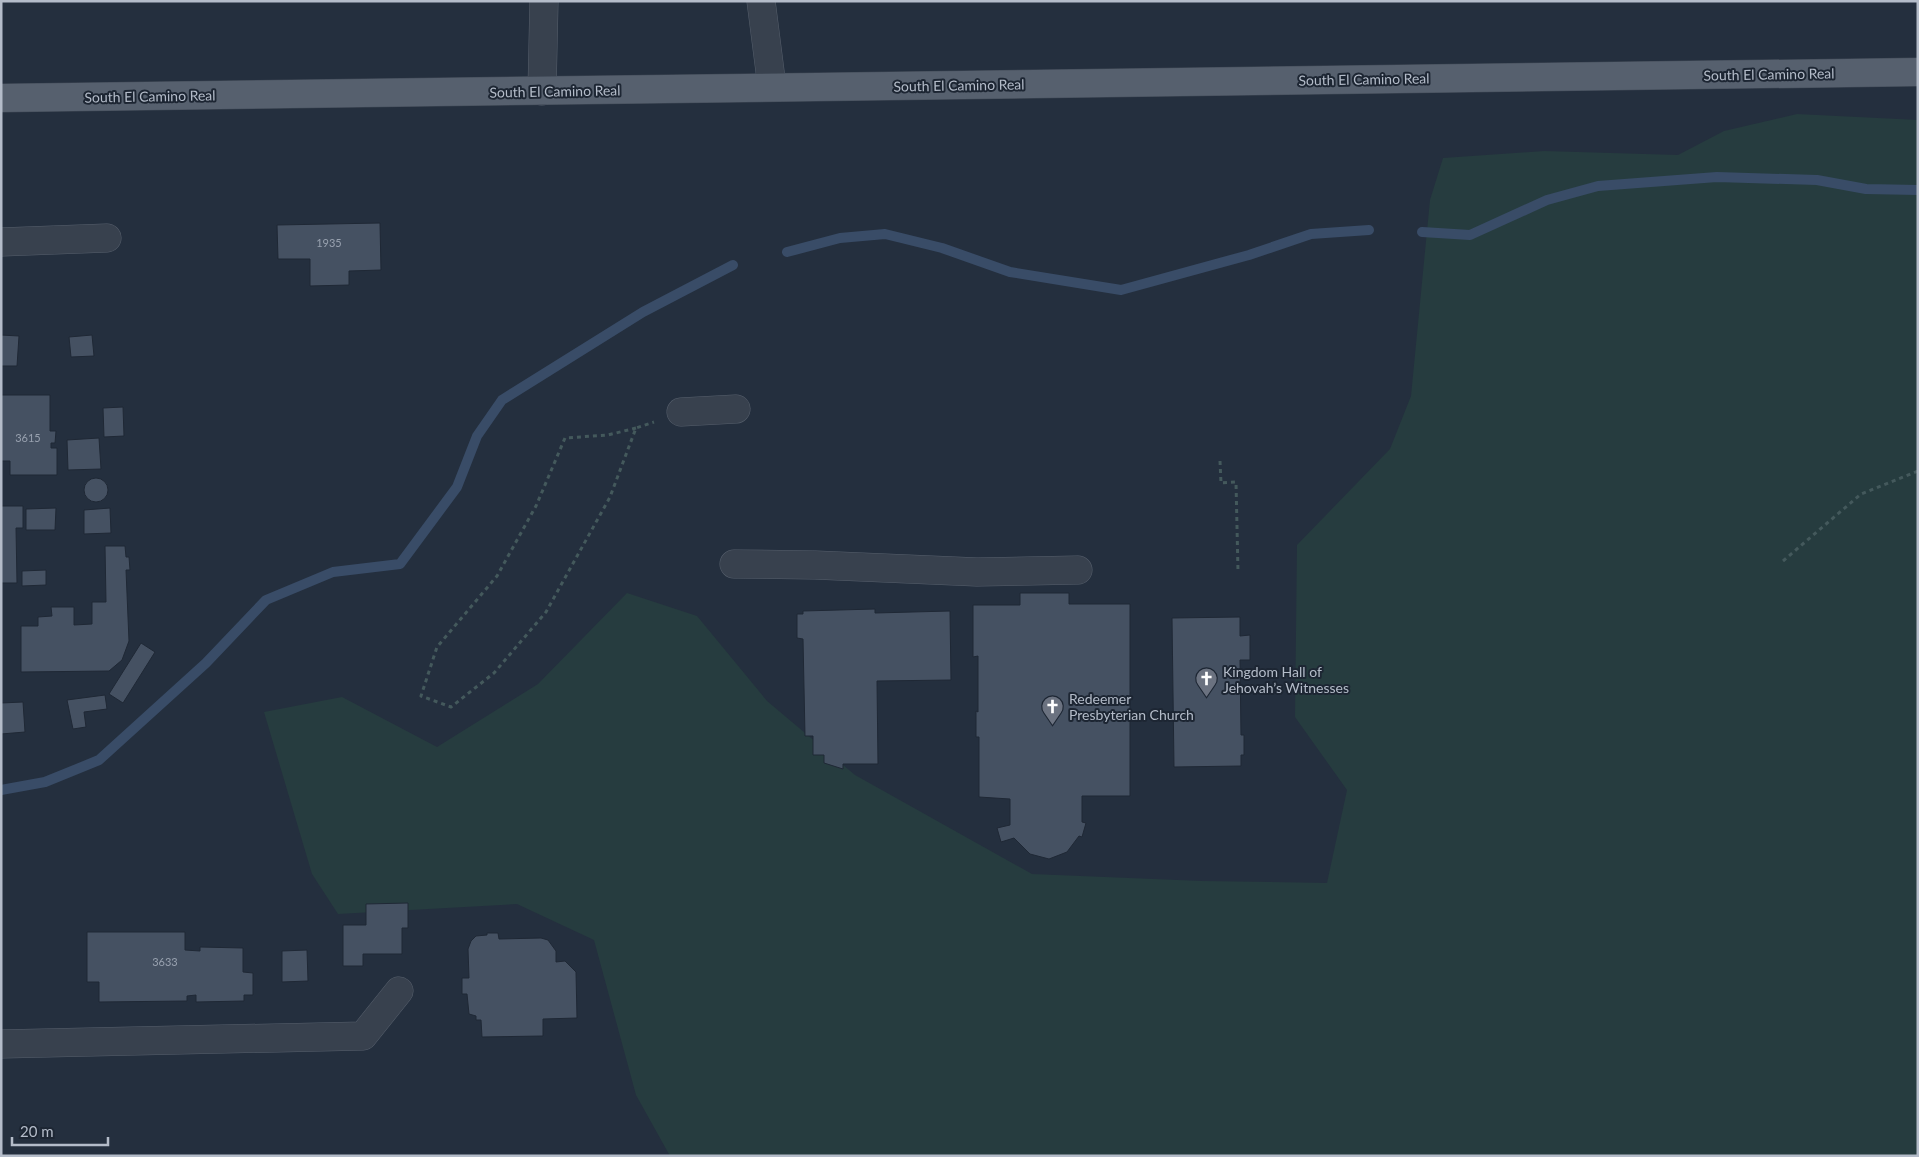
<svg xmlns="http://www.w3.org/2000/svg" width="1919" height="1157" font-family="Lato,sans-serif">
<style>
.green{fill:#263c3f}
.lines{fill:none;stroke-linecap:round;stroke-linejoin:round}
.stream{stroke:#394c67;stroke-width:10}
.building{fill:#455162;stroke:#1f2835}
.minor-casing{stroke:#565f6c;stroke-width:29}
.major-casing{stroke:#414a57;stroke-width:29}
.path{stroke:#44595c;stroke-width:3;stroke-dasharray:4 4;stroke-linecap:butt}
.minor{stroke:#38414e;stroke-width:28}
.major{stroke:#56606e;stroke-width:28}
.labels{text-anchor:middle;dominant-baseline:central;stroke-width:4;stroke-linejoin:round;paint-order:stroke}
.number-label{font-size:11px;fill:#98a1af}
.street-label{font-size:14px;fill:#b4bcc9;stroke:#1d2633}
.poi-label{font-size:14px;fill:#b4bcc9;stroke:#1d2633;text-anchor:start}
</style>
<rect width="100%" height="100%" fill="#242f3e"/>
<!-- green -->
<path class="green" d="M1797,114L1918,120V1156H670L636,1095L594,940L517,904L338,914L312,874L264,712L342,697L437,747L538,684L627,593L697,616L767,701L855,775L1032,874L1202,881L1327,883L1347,790L1295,717L1297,545L1390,449L1411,396L1430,200L1443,158L1544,151L1678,155L1724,131Z"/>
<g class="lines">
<!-- stream -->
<g class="stream">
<path d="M1422,232L1470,235L1547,200L1598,186L1717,177L1817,180L1866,189L1918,190"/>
<path d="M787,252L840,238L885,234L942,248L1010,272L1121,290L1249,255L1311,234L1369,230"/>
<path d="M1,790L45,782L99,760L206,663L266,600L333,572L400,564L457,487L477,436L502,400L643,312L733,265"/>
</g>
</g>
<!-- building -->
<g class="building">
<path d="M380,223L381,270L349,271V285L310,286V259H278L277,225Z"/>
<path d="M1,335L19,336L17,366H1Z"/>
<path d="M92,335L94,356L71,357L69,337Z"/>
<path d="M1,395H50V431H56L55,443H51V448H57V475H10V461H1Z"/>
<path d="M123,407L124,436L104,437L103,408Z"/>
<path d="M99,438L101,469L68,470L67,440Z"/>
<circle cx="96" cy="490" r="12"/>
<path d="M1,506H23V528H16L17,583H1Z"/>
<path d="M56,508L55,530H26V509Z"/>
<path d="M110,508L111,533L84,534V510Z"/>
<path d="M105,546H125L126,557H129L130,570H126L129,641L122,660L109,671L21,672V626H38V617L52,616L51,607H74V625L92,624V602H106Z"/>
<path d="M46,570V585L22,586V571Z"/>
<path d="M1020,593H1069V604H1130V796H1082V822L1086,823L1082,837L1079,836L1067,852L1049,859L1030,854L1014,838L1001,842L997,828L1010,825V799L979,797V737H976V711L978,712V656L973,657V605H1020Z"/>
<path d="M875,609V613L950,611L951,680L877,681L878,764H843V769L824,763V755H813V736H805L803,639L797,638V614H803V611Z"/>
<path d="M1240,617V636L1250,635V660H1240L1241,735H1244V755H1241V766L1174,767L1172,618Z"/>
<path d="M141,643L155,652L123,703L109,694Z"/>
<path d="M105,695L107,709L84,712L86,727L73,729L67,700Z"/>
<path d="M23,702L25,732L1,734V703Z"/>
<path d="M408,903V928H402V954H363V966H343V925H366V904Z"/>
<path d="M87,932H185V950L200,951V947L243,948V972L253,973V995H244V1001L196,1002V995L187,996V1001L99,1002V982H87Z"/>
<path d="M487,933H498L499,939L541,938L548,940L556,951V962L565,961L576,972L577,1018L543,1019V1036L482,1037L481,1020H476V1016L469,1014L467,994H462V978H469L468,949L471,941L476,936L487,935Z"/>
<path d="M307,950L308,981L282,982V951Z"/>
</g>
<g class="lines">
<defs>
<g id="minor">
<path d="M761,1L772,87"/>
<path d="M542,91L544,1"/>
<path d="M1,242L107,238"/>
<path d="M681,412L736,409"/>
<path d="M734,564L815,565L977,572L1078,570"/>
<path d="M1,1044L363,1036L399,991"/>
</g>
<path id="major" d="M1,98L1918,72"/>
</defs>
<!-- minor casing -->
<use href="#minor" class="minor-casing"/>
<!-- major casing -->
<use href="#major" class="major-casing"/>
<!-- path -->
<g class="path">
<path d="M636,428L608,435L565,438L536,506L497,576L437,647L421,696L451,707L494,673L546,612L610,497L636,428L654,422"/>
<path d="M1220,461L1221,483L1236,482L1238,571"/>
<path d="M1783,561L1861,494L1918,471"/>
</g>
<!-- minor -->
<use href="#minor" class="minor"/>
<!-- major -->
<use href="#major" class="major"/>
</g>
<!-- icons -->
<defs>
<symbol id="church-pin" viewBox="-11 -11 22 30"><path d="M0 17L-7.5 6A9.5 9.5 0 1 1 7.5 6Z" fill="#6b7280" stroke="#1d2633"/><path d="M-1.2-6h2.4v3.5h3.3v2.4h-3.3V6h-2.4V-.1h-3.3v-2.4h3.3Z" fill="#fff"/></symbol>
</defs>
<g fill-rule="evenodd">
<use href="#church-pin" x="1194" y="666" width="25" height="34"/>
<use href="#church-pin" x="1040" y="694" width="25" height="34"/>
</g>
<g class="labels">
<!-- number labels -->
<g class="number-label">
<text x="329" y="242">1935</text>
<text x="28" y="437">3615</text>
<text x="165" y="961">3633</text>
</g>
<!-- street labels -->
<g class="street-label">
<text transform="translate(1769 74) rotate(-1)">South El Camino Real</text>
<text transform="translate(1364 79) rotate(-1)">South El Camino Real</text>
<text transform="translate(959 85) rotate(-1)">South El Camino Real</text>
<text transform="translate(555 91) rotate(-1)">South El Camino Real</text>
<text transform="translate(150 96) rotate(-1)">South El Camino Real</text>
</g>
<!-- poi labels -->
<g class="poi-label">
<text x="1223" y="671">Kingdom Hall of<tspan x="1223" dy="16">Jehovah’s Witnesses</tspan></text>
<text x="1069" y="698">Redeemer<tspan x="1069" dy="16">Presbyterian Church</tspan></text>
</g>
</g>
<!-- border -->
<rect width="1919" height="1157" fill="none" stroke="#b4bcc9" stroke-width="5"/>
<!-- scale -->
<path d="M12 1137v8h96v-8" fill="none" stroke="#b4bcc9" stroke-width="2.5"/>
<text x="20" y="1137" font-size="15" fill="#b4bcc9" stroke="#1d2633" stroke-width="4" paint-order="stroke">20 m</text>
</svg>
